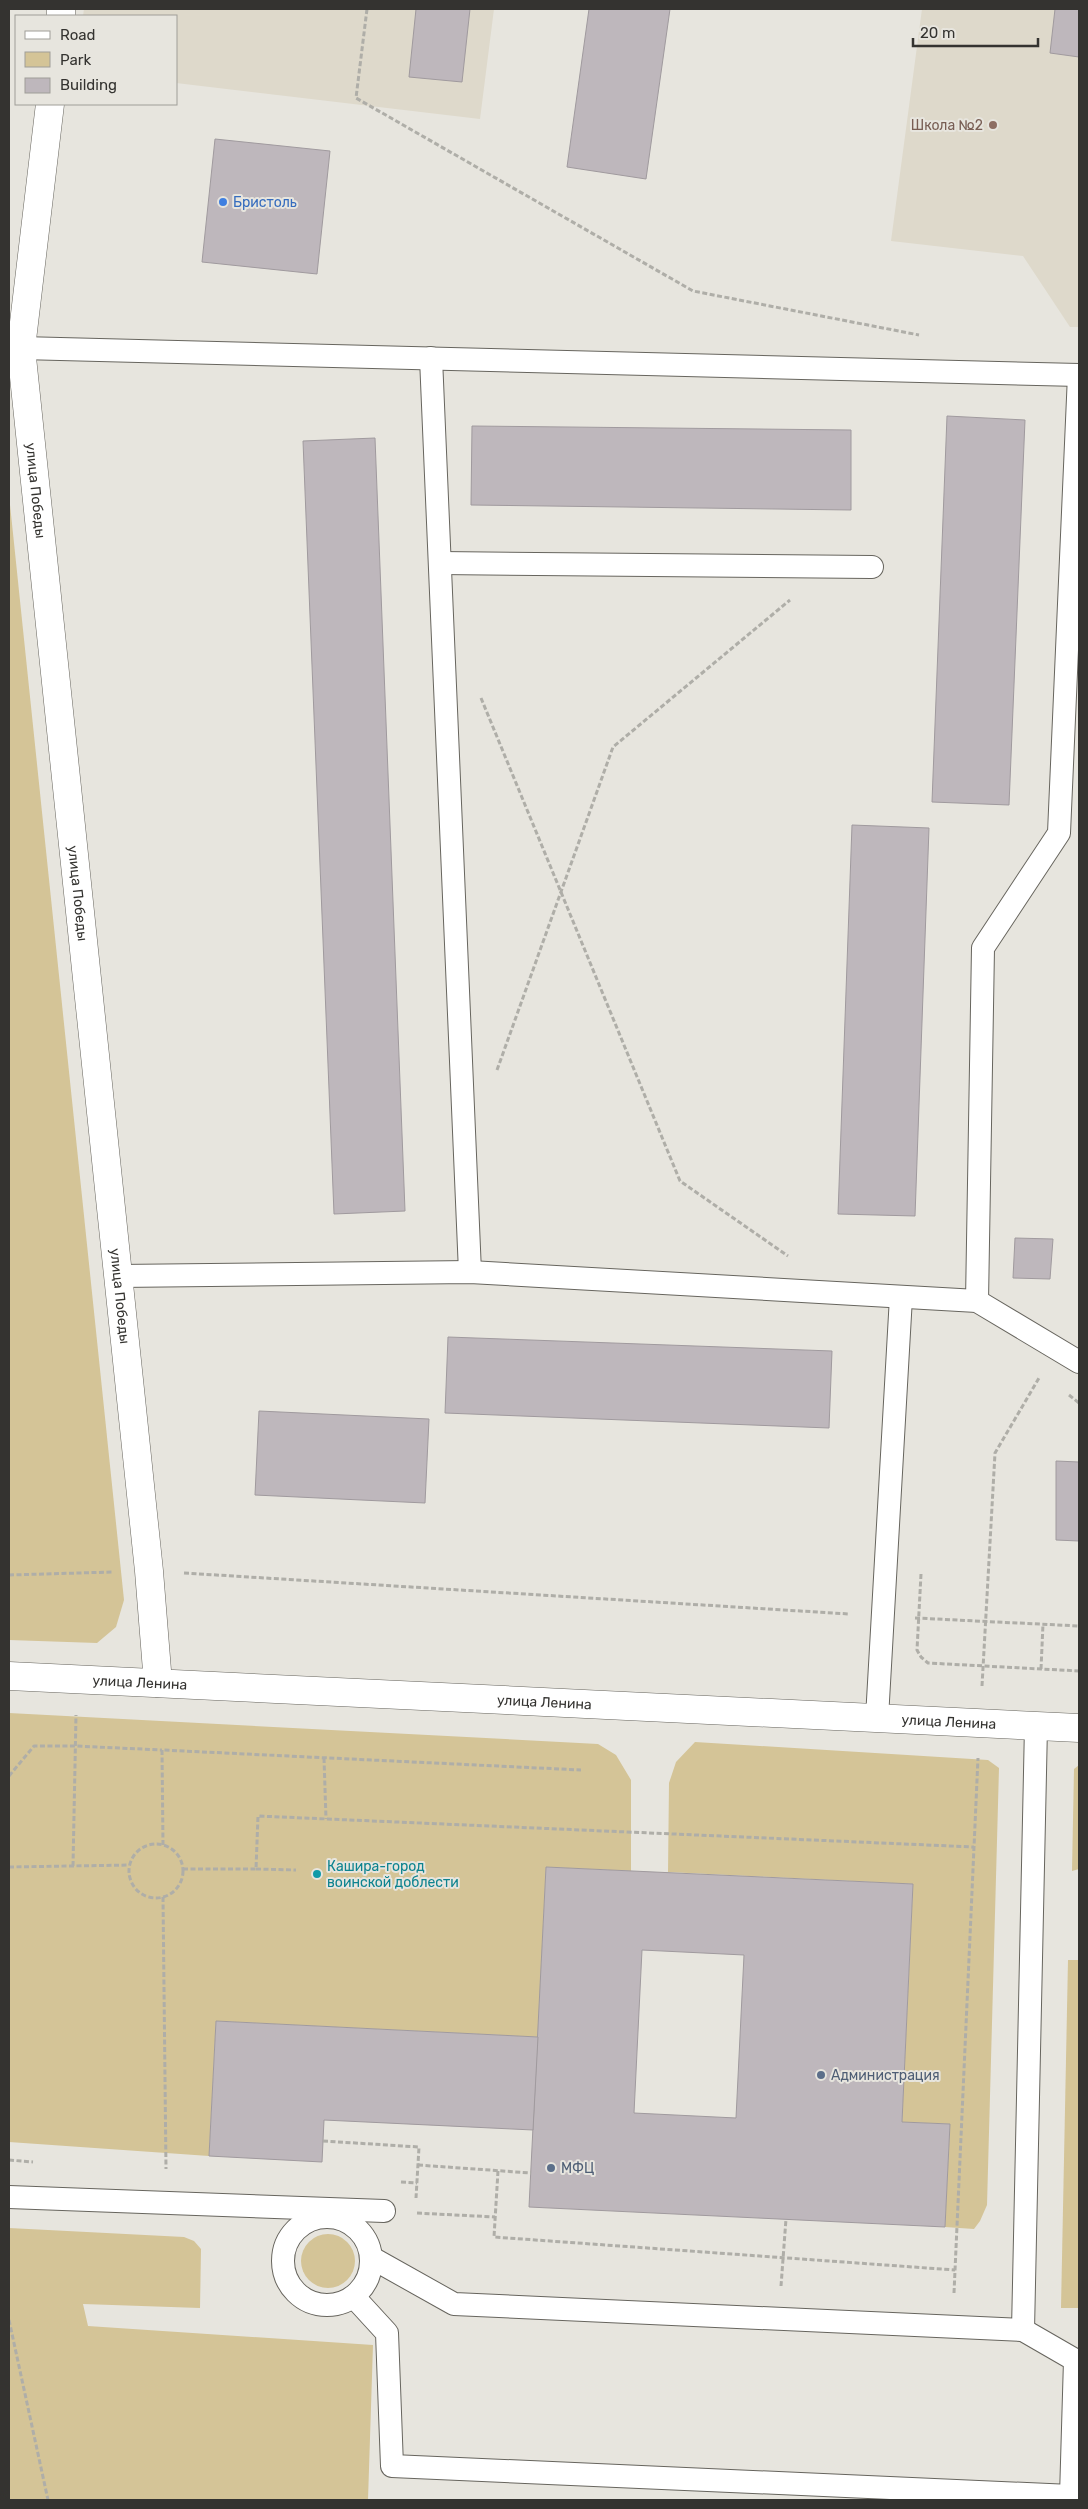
<svg xmlns="http://www.w3.org/2000/svg" width="1088" height="2509" font-family="Rubik,sans-serif">
<style>
.built{fill:#ded9cb}
.green{fill:#d4c497}
.building{fill:#beb7bc;stroke:#a09a9e;fill-rule:evenodd}
.lines{fill:none;stroke-linecap:round;stroke-linejoin:round}
.service-casing{stroke:#67655e;stroke-width:24}
.minor-casing{stroke:#67655e;stroke-width:29}
.path{stroke:#afaea8;stroke-width:3;stroke-dasharray:5 2.5;stroke-linecap:butt}
.service{stroke:#fff;stroke-width:22}
.minor{stroke:#fff;stroke-width:28}
.education-dot{fill:#8d6e63;stroke:#e7e5de;stroke-width:2}
.shop-dot{fill:#3f7fe0;stroke:#e7e5de;stroke-width:2}
.culture-dot{fill:#0f9aa8;stroke:#e7e5de;stroke-width:2}
.service-dot{fill:#5c6f8a;stroke:#e7e5de;stroke-width:2}
.labels{text-anchor:middle;dominant-baseline:central;stroke-width:4;stroke-linejoin:round;paint-order:stroke}
.education-label{font-size:14px;fill:#785e54;stroke:#e7e5de;text-anchor:end}
.shop-label{font-size:14px;fill:#366cbe;stroke:#e7e5de;text-anchor:start}
.street-label{font-size:14px;fill:#343330;stroke:#e7e5de}
.culture-label{font-size:14px;fill:#0d838f;stroke:#e7e5de;text-anchor:start}
.service-label{font-size:14px;fill:#4e5e75;stroke:#e7e5de;text-anchor:start}
</style>
<rect width="100%" height="100%" fill="#e7e5de"/>
<!-- built -->
<g class="built">
<path d="M84,9H494L480,119L176,83V16H83Z"/>
<path d="M922,9H1079V327H1070L1023,256L891,241Z"/>
</g>
<!-- green -->
<g class="green">
<path d="M9,495L124,1600L116,1627L97,1643L9,1640Z"/>
<path d="M9,1713L598,1744L616,1755L631,1780V1871L546,1867L538,2037L216,2021L209,2156L9,2142Z"/>
<path d="M695,1742L988,1760L999,1768L987,2205L980,2221L974,2229L945,2227L950,2124L902,2122L913,1884L668,1872L669,1783L676,1762Z"/>
<path d="M1079,1765V1869L1072,1871L1074,1769Z"/>
<path d="M1068,1960H1079V2308H1061Z"/>
<path d="M9,2228L184,2237L194,2241L201,2249L200,2308L83,2304L88,2326L373,2345L368,2500H9Z"/>
<circle cx="328" cy="2261" r="27"/>
</g>
<!-- building -->
<g class="building">
<path d="M416,9H470L462,82L409,77Z"/>
<path d="M589,9H670L646,179L567,167Z"/>
<path d="M1055,9H1079V57L1050,53Z"/>
<path d="M215,139L330,151L317,274L202,262Z"/>
<path d="M947,416L1025,420L1009,805L932,802Z"/>
<path d="M472,426L851,430V510L471,505Z"/>
<path d="M375,438L405,1211L334,1214L303,441Z"/>
<path d="M852,825L929,828L915,1216L838,1214Z"/>
<path d="M1015,1238L1053,1239L1050,1279L1013,1278Z"/>
<path d="M448,1337L832,1351L829,1428L445,1413Z"/>
<path d="M259,1411L429,1419L425,1503L255,1495Z"/>
<path d="M1056,1461L1079,1462V1541L1056,1540Z"/>
<path d="M546,1867L913,1884L902,2122L950,2124L945,2227L529,2207ZM642,1950L744,1955L736,2118L634,2113Z"/>
<path d="M216,2021L538,2037L533,2130L324,2120L322,2162L209,2156Z"/>
</g>
<g class="lines">
<defs>
<g id="service">
<path d="M21,348L1079,375"/>
<path d="M431,358L470,1272"/>
<path d="M440,563L872,567"/>
<path d="M118,1276L470,1272L977,1301L1079,1362"/>
<path d="M977,1301L983,948L1059,833L1079,375"/>
<path d="M877,1718L901,1297"/>
<path d="M9,2197L384,2211"/>
<circle cx="327" cy="2261" r="44"/>
<path d="M372,2258L454,2304L1023,2330L1036,1726"/>
<path d="M354,2297L387,2333L392,2466L1071,2496L1075,2360L1023,2330"/>
</g>
<g id="minor">
<path d="M61,16V9"/>
<path id="s1" d="M50,104L21,348L149,1571L158,1683"/>
<path id="s2" d="M9,1676L1079,1728"/>
</g>
</defs>
<!-- service casing -->
<use href="#service" class="service-casing"/>
<!-- minor casing -->
<use href="#minor" class="minor-casing"/>
<!-- path -->
<g class="path">
<path d="M367,9L356,98L693,291L919,335"/>
<path d="M481,698L680,1181L788,1256"/>
<path d="M497,1070L613,747L790,600"/>
<path d="M1069,1395L1079,1403"/>
<path d="M184,1573L849,1614"/>
<path d="M921,1574L917,1650L921,1657L928,1663L1079,1671"/>
<path d="M9,1575L113,1572"/>
<path d="M915,1618L1079,1626"/>
<path d="M1041,1669L1043,1624"/>
<path d="M982,1686L995,1453L1039,1378"/>
<path d="M324,1758L326,1819"/>
<path d="M9,1776L34,1746H75L162,1750"/>
<circle cx="156" cy="1871" r="27"/>
<path d="M163,1845L162,1750L581,1770"/>
<path d="M73,1866L76,1715"/>
<path d="M9,1867L129,1865"/>
<path d="M183,1869H256L258,1816L974,1847"/>
<path d="M256,1869L296,1870"/>
<path d="M163,1897L166,2169"/>
<path d="M323,2141L419,2147L416,2198"/>
<path d="M9,2160L33,2162"/>
<path d="M418,2165L531,2173"/>
<path d="M498,2171L494,2237L955,2270"/>
<path d="M401,2182L417,2183"/>
<path d="M417,2213L495,2217"/>
<path d="M781,2286L786,2219"/>
<path d="M954,2293L978,1758"/>
<path d="M9,2320L48,2500"/>
</g>
<!-- service -->
<use href="#service" class="service"/>
<!-- minor -->
<use href="#minor" class="minor"/>
</g>
<!-- markers -->
<circle class="education-dot" cx="993" cy="125" r="5"/>
<circle class="shop-dot" cx="223" cy="202" r="5"/>
<circle class="culture-dot" cx="317" cy="1874" r="5"/>
<g class="service-dot">
<circle cx="821" cy="2075" r="5"/>
<circle cx="551" cy="2168" r="5"/>
</g>
<g class="labels">
<!-- education labels -->
<g class="education-label">
<text x="983" y="125">Школа №2</text>
</g>
<!-- shop labels -->
<g class="shop-label">
<text x="233" y="202">Бристоль</text>
</g>
<!-- street labels -->
<g class="street-label">
<text stroke="none"><textPath href="#s1" startOffset="389">улица Победы</textPath></text>
<text stroke="none"><textPath href="#s1" startOffset="794">улица Победы</textPath></text>
<text stroke="none"><textPath href="#s1" startOffset="1199">улица Победы</textPath></text>
<text stroke="none"><textPath href="#s2" startOffset="131">улица Ленина</textPath></text>
<text stroke="none"><textPath href="#s2" startOffset="536">улица Ленина</textPath></text>
<text stroke="none"><textPath href="#s2" startOffset="941">улица Ленина</textPath></text>
</g>
<!-- culture labels -->
<g class="culture-label">
<text x="327" y="1866">Кашира-город<tspan x="327" dy="16">воинской доблести</tspan></text>
</g>
<!-- service labels -->
<g class="service-label">
<text x="831" y="2075">Администрация</text>
<text x="561" y="2168">МФЦ</text>
</g>
</g>
<!-- border -->
<rect width="1088" height="2509" fill="none" stroke="#343330" stroke-width="20"/>
<!-- legend -->
<rect x="15" y="15" width="162" height="90" fill="#e7e5de" stroke="#9f9e98"/>
<rect x="25" y="31" width="25" height="8" fill="#ffffff" stroke="#9f9e98"/>
<text x="60" y="40" font-size="15" fill="#343330">Road</text>
<rect x="25" y="52" width="25" height="15" fill="#d4c497" stroke="#9f9e98"/>
<text x="60" y="65" font-size="15" fill="#343330">Park</text>
<rect x="25" y="78" width="25" height="15" fill="#beb7bc" stroke="#9f9e98"/>
<text x="60" y="90" font-size="15" fill="#343330">Building</text>
<!-- scale -->
<path d="M913 38v8h125v-8" fill="none" stroke="#343330" stroke-width="2.5"/>
<text x="920" y="38" font-size="15" fill="#343330" stroke="#e7e5de" stroke-width="4" paint-order="stroke">20 m</text>
</svg>
